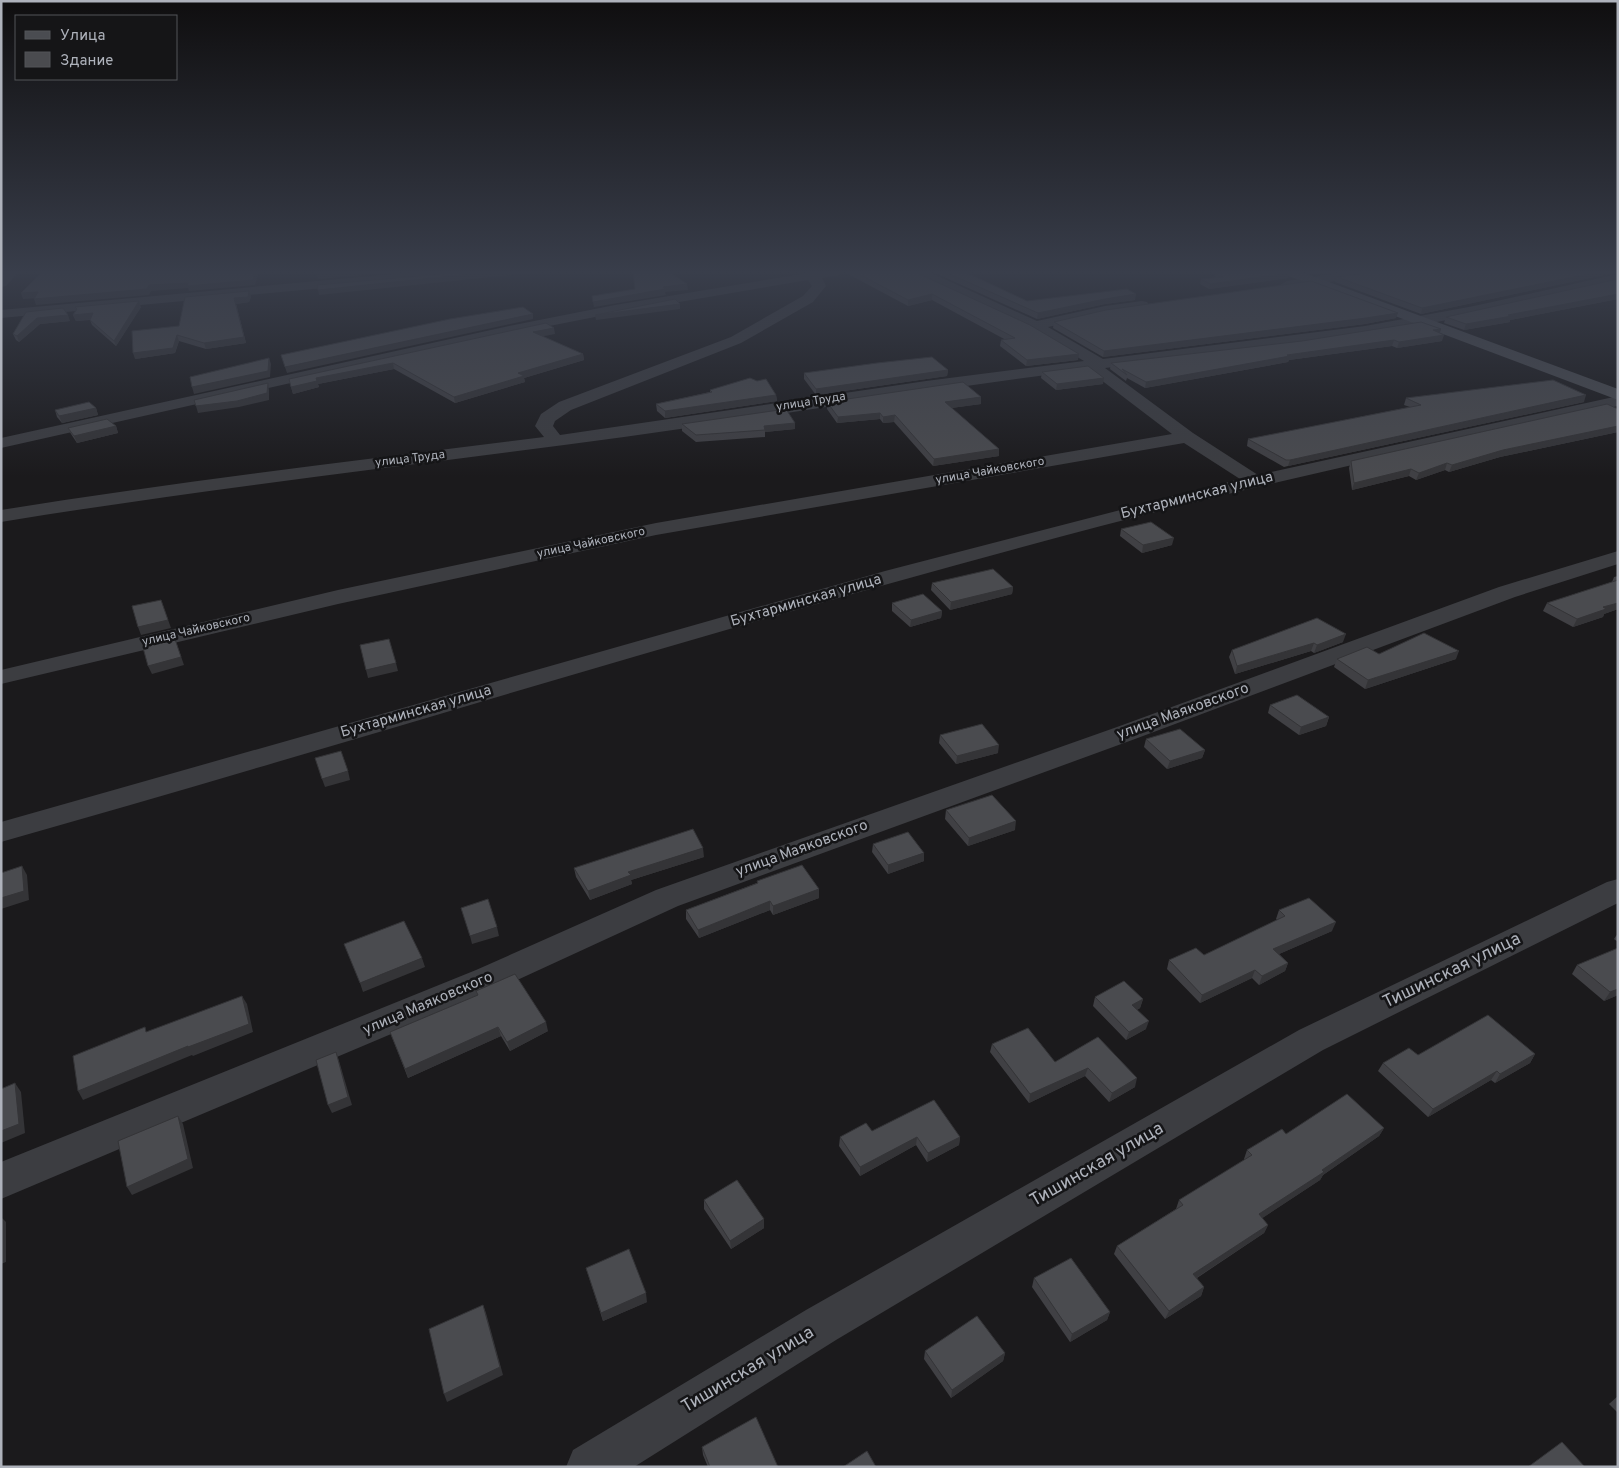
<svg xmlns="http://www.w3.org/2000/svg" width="1619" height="1468" font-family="Overpass,sans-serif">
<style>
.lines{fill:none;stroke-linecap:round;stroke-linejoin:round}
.street{fill:#3c3d41;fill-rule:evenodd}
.secondary{fill:#4a4c51;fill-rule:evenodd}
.wall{fill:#404044}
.shaded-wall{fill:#343437}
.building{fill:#4a4b4f;stroke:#343437}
.labels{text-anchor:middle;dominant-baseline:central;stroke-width:5;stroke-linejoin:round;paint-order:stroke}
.far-street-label{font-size:12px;fill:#aeb2bb;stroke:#151517}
.street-label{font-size:15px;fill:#aeb2bb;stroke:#151517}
.near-street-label{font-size:18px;fill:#aeb2bb;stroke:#151517}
</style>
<rect width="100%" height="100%" fill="#1b1a1c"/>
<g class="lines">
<!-- street -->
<g class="street">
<path d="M6,272H19L6,286L1,287V276Z"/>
<path d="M416,272H459L453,276L1,318V310Z"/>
<path d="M814,272H840L839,275L822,278L826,286L813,302L741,343L571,410L555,421L553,426L560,435L926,381L1084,361L1030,329L915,275L914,272H929L1037,321L1105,306L1142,301L1147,302L1149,305L1147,308L1105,314L1048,327L1103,359L1365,326L1474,306L1618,274V282C1534,302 1450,321 1365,335C1279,349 1192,358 1105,368L1193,433L1258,475L1618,396V406C1445,444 1272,481 1101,526C732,623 368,738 1,842V822L885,571L1240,479L1184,443L656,535L338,604L1,684V670L338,590L656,523L1172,434L1088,370C933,388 779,416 624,437C416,465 208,488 1,522V510C181,481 362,460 544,437L535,426L541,414L559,402L731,337L803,296L812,286L808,280L615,313L509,334L1,448V438L509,326L615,305Z"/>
<path d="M1345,272H1372L1366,276L1287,289L1280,285L1287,281Z"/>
<path d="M1618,551V564L1515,597L1135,739L678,906L500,988L1,1199V1162L476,970L656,890L1117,727L1499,587Z"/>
<path d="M1618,879V903L1323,1050L836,1340L634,1467H566L573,1450L806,1310L1299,1030L1607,882Z"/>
</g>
<!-- secondary -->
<path class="secondary" d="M1284,272H1302L1618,389V400L1286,275Z"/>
</g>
<!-- wall -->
<g class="wall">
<path d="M848,272H915L1078,360L1026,366L1000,346L1001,340H1006L932,300L908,306L848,274Z"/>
<path d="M933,272H965L1027,301L1135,300L1105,304L1037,319Z"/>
<path d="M1306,272H1332L1313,274Z"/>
<path d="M1618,272L1421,314L1335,282L1337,277L1368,273Z"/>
<path d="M1215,273H1290L1288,278L1209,289L1200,284L1201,279L1214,278Z"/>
<path d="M1618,279V299L1510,320V322L1464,330L1444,323L1446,317Z"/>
<path d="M249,291L251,297L249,302L236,304L246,343L206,349L179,341L175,353L135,359Z"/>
<path d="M75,307H141L116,346L92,325L90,320L76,321L73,315L76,310Z"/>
<path d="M26,312L70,321L40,324L19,342L16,340L13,334Z"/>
<path d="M1396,318L1365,324L1103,357L1053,328L1054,322Z"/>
<path d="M1441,329L1440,333L1442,341L1397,348L1392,346L1289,360L1288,362L1145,388L1127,378L1126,381L1110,369L1111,363Z"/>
<path d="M555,334L542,336L583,354L584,360L524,378L525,382L455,403L394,369L318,384L319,387L293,394L289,379Z"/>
<path d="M948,370L947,376L816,395L804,379V373Z"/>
<path d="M1042,372L1103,384L1056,390L1041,378Z"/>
<path d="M710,390L776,395L777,401L665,418L657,411L656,404L710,392Z"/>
<path d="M1406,398L1584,402L1288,466L1284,467L1247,446L1248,439L1410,407L1404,405Z"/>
<path d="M827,402L981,404L951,408L999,449V456L933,466L894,422L883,423L880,419L837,423L827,409Z"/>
<path d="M96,408L98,415L62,423L57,417L55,410Z"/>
<path d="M1618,409V432L1500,457L1449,472L1445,470L1416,480L1409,476L1352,490L1349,468L1351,461Z"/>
<path d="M795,423V429L765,432V437L696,442L682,431V424Z"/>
<path d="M116,426L118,433L77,443L71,434L68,428Z"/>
<path d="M1121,529L1172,545L1142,553L1120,536Z"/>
<path d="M1618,576V609L1604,614L1603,617L1573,627L1543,611L1547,603L1612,582L1614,577Z"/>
<path d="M932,583L1013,587L1012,594L950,610L931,590Z"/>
<path d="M892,603L942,611L941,618L910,627L892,611Z"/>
<path d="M1317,618L1343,642L1314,653L1311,651L1235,674L1229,657L1232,650Z"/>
<path d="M1379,654L1456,659L1365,689L1334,667L1337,659Z"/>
<path d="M1270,705L1329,717L1326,726L1299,735L1268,713Z"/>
<path d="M940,735L998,753L956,764L939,743Z"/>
<path d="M1146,739L1205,750L1202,758L1167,769L1144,747Z"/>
<path d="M946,810L1015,830L968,846L945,819Z"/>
<path d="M873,844L924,861L888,874L872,852Z"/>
<path d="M704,857L631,880L632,884L590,900L576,877L574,868Z"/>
<path d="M757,881L819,889V898L773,915L770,910L699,938L686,919V910L757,883Z"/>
<path d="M1279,910L1332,931L1279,954L1288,963L1285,971L1259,985L1252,978L1200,1003L1167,969L1169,960L1204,955L1277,920L1276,919Z"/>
<path d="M1618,933V942L1614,939Z"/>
<path d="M1577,965L1618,995L1604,1001L1572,974Z"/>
<path d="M476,991L548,1031L510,1051L501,1036L408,1078L390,1032L477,995Z"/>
<path d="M1095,997L1143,999L1140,1008L1137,1010L1146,1029L1126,1040L1093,1006Z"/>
<path d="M1098,1037L1135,1087L1109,1102L1085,1076L1029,1103L990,1052L992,1044L1055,1062Z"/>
<path d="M1535,1054L1530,1063L1495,1083L1491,1080L1428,1117L1378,1071L1383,1063L1418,1055Z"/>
<path d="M1384,1128L1379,1136L1323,1175L1320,1180L1262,1218L1268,1225L1264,1233L1197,1278L1204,1287L1201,1296L1165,1319L1114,1254L1117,1246L1176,1209L1179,1200L1245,1160L1244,1159L1247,1150L1286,1134Z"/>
<path d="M872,1131L960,1137L959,1145L927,1162L916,1145L860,1176L839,1146L840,1137Z"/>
<path d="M704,1200L764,1228L731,1249L704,1209Z"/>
<path d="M586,1268L647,1302L603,1321Z"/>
<path d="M1034,1278L1110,1312L1107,1320L1070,1342L1032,1287Z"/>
<path d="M925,1351L1005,1353L1003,1361L951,1398L924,1359Z"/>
<path d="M1618,1396V1413L1609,1404Z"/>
<path d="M702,1447L778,1467H708L703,1455Z"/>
</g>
<!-- shaded-wall -->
<g class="shaded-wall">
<path d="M255,272H259L255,285L189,291L188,288L151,291L149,295L36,305L34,299Z"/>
<path d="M341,272H400L318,279L317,274Z"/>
<path d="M490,272H540L319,295L318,290Z"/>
<path d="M1314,272H1332L1313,274Z"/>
<path d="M1598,272H1618L1421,314L1422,308Z"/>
<path d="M1290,273L1288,278L1209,289L1210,284Z"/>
<path d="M687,284L688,290L665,292L666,295L594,307L593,302L663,287Z"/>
<path d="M249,291L251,297L249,302L236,304L246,343L206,349L204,343L234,298Z"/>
<path d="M38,292L40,298L23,299L21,293Z"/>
<path d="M932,294V300L908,306V300Z"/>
<path d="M1136,294L1135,300L1105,304L1037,319L1038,313L1105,299Z"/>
<path d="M1618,294V299L1510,320V322L1464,330L1466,324L1508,315Z"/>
<path d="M139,301L141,307L116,346L114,341Z"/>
<path d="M680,304V309L596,320L595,315Z"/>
<path d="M93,313L95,319L76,321L73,315Z"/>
<path d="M1398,313L1396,318L1365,324L1103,357L1104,351Z"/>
<path d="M533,314V319L287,373L285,367Z"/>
<path d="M68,315L70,321L40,324L19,342L17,336L37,318Z"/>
<path d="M554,328L555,334L533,338V332Z"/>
<path d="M1441,329L1439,335L1433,330Z"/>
<path d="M177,335L179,341L175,353L135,359L133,353Z"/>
<path d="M1444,335L1442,341L1397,348L1399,342Z"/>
<path d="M1394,340L1392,346L1289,360L1288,362L1145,388L1146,382L1287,355Z"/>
<path d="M583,354L584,360L524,378L525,382L455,403L454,397L518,373Z"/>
<path d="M1079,354L1078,360L1026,366L1027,360Z"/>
<path d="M269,358L271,364L270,377L194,394L192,387Z"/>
<path d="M393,363L394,369L318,384L319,387L293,394L291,387L316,378Z"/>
<path d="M948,370L947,376L816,395V389Z"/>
<path d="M1104,378L1103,384L1056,390L1057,384Z"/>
<path d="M268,383L269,390V400L239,407L198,413L196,406Z"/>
<path d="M776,395L777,401L665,418V411Z"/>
<path d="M1586,395L1584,402L1288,466L1290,460Z"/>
<path d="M981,397V404L944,409L945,402Z"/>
<path d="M96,408L98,415L62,423L59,416Z"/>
<path d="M880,413V419L837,423L838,417Z"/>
<path d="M895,415L894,422L883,423V417Z"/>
<path d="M795,423V429L765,432L764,426Z"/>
<path d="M116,426L118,433L77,443L74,436Z"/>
<path d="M1618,426V432L1500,457L1449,472L1452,465L1503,450Z"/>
<path d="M999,449V456L933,466L934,459Z"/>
<path d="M1447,463L1445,470L1416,480L1419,473Z"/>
<path d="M1411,469L1409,476L1352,490L1354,483Z"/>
<path d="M1174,538L1172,545L1142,553L1143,545Z"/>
<path d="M1013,587L1012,594L950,610L951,602Z"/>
<path d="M161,600L171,628L141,635L138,627Z"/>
<path d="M1618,603V609L1604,614L1603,617L1573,627L1577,619L1603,607Z"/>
<path d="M942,611L941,618L910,627L911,620Z"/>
<path d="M1346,634L1343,642L1314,653L1317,645Z"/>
<path d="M174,636L184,665L152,674L148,666Z"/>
<path d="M1314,643L1311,651L1235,674L1237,666Z"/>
<path d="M1459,651L1456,659L1365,689L1368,680Z"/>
<path d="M396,663L398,671L368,678L366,670Z"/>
<path d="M1329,717L1326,726L1299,735L1301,727Z"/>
<path d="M999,745L998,753L956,764L957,756Z"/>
<path d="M1205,750L1202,758L1167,769L1170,761Z"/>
<path d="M348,771L350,780L325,787L322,779Z"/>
<path d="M1016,821L1015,830L968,846L969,838Z"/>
<path d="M703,848L704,857L631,880L632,884L590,900L588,891L628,872Z"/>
<path d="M924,853V861L888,874V865Z"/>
<path d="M22,866L27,875L29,900L1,909V898Z"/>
<path d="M819,889V898L773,915V906Z"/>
<path d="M770,901V910L699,938L698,930Z"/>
<path d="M1336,922L1332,931L1270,958L1273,949Z"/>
<path d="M497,927L499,936L472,944L470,936Z"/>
<path d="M422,958L425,967L363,992L360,983Z"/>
<path d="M1288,963L1285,971L1259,985L1262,976Z"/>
<path d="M1255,970L1252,978L1200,1003L1202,995Z"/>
<path d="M1618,989V995L1604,1001L1610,992Z"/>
<path d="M242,996L247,1004L253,1032L193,1056L192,1055L83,1100L78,1091Z"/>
<path d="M1143,999L1140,1008L1130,1014L1132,1005Z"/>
<path d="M1149,1021L1146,1029L1126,1040L1129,1032Z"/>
<path d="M546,1022L548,1031L510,1051L507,1042Z"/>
<path d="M498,1027L501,1036L408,1078L405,1069Z"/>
<path d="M336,1052L339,1061L352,1105L332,1113L328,1105Z"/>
<path d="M1535,1054L1530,1063L1495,1083L1500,1074Z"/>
<path d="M1088,1068L1085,1076L1029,1103L1030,1094Z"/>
<path d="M1497,1071L1491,1080L1428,1117L1433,1109Z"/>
<path d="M1137,1078L1135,1087L1109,1102L1112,1093Z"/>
<path d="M15,1083L21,1092L25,1133L1,1143V1131Z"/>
<path d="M178,1116L183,1124L193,1168L132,1195L127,1187Z"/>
<path d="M1384,1128L1379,1136L1323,1175L1320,1180L1255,1223L1259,1214L1322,1170Z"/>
<path d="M917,1137L916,1145L860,1176V1167Z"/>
<path d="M960,1137L959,1145L927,1162L928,1153Z"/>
<path d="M1,1217L6,1222V1262L1,1264Z"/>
<path d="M764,1219V1228L731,1249L730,1241Z"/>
<path d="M1268,1225L1264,1233L1190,1282L1193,1274Z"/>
<path d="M1204,1287L1201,1296L1165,1319L1169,1311Z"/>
<path d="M646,1293L647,1302L603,1321L601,1313Z"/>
<path d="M483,1305L486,1313L503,1375L447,1402L444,1394Z"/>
<path d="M1110,1312L1107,1320L1070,1342L1072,1334Z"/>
<path d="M1005,1353L1003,1361L951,1398L952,1390Z"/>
</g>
<!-- building -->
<g class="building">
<path d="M42,272H255L253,280L187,286L188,283L149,285L147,289L34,299L38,292L21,293Z"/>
<path d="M317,272H341L317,274Z"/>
<path d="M454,272H490L318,290L317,285L452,273Z"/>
<path d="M633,272H670L687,284L663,287L665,289L593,302L592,296L635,289Z"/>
<path d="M855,272H915L1030,325L1079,354L1027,360L1001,340L1015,338L932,294L908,300Z"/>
<path d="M945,272H965L1027,301L1127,289L1136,294L1105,299L1038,313Z"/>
<path d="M1229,272H1288L1290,273L1210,284L1201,279L1223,277L1215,273Z"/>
<path d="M1369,272H1598L1422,308L1337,277L1368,273Z"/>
<path d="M1618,279V294L1508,315L1512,316L1466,324L1446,317Z"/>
<path d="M1311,281L1398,313L1366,318L1104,351L1054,322L1106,310Z"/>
<path d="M249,291L248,297L234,298L244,337L204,343L177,335L173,348L133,353L132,331L179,326L185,297Z"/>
<path d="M675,299L680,304L595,315Z"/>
<path d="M139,301L114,341L90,320L93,313L73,315L77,309L75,307Z"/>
<path d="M523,307L533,314L285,367L281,355L450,319Z"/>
<path d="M63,308L68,315L37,318L17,336L13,334L26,312Z"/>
<path d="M1421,322L1441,329L1433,330L1444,335L1399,342L1394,340L1287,355L1290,356L1146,382L1122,369L1127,375L1111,363L1302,341Z"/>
<path d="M546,323L554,328L533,332L583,354L518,373L524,376L454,397L393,363L316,378L317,381L291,387L289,379Z"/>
<path d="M932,357L948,370L816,389L804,373L877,363Z"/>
<path d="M269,358L268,371L192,387L190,377Z"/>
<path d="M1088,366L1104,378L1057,384L1042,372Z"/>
<path d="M750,378L757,381L766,379L776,395L665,411L656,404L712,392L710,390Z"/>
<path d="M1553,380L1586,395L1290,460H1286L1248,439L1421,405L1406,398Z"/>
<path d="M963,382L981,397L945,402L999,449L934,459L895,415L883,417L880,413L838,417L827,402Z"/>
<path d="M268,383L267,393L237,401L196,406L194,400Z"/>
<path d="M89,402L96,408L59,416L55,410Z"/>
<path d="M1607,404L1618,409V426L1503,450L1452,465L1447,463L1419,473L1411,469L1354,483L1351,461Z"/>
<path d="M786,409L795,423L764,426L765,430L696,435L682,424Z"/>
<path d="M107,419L116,426L74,436L68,428Z"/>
<path d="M1151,522L1174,538L1143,545L1121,529Z"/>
<path d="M993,569L1013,587L951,602L932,583Z"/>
<path d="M1618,580V603L1603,607L1606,609L1577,619L1547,603Z"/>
<path d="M923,594L942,611L911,620L892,603Z"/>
<path d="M161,600L168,620L138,627L132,606Z"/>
<path d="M1317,618L1346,634L1317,645L1314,643L1237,666L1232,650Z"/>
<path d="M1424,633L1459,651L1368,680L1337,659L1367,647L1379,654Z"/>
<path d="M174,636L181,657L148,666L142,644Z"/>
<path d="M389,639L396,663L366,670L360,645Z"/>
<path d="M1297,695L1329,717L1301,727L1270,705Z"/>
<path d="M982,724L999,745L957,756L940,735Z"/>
<path d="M1180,729L1205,750L1170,761L1146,739Z"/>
<path d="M341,751L348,771L322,779L315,758Z"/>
<path d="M992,795L1016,821L969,838L946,810Z"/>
<path d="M693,829L703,848L628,872L631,875L588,891L574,868Z"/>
<path d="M908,832L924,853L888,865L873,844Z"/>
<path d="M802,865L819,889L773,906L770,901L698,930L686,910L758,883L757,881Z"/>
<path d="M22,866L24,891L1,898V873Z"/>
<path d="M1309,898L1336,922L1273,949L1288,963L1262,976L1255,970L1202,995L1169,960L1196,948L1204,955L1285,916L1279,910Z"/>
<path d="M488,899L497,927L470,936L461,908Z"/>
<path d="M404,921L422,958L360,983L344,944Z"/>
<path d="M1618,948V989L1610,992L1577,965Z"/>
<path d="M515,974L546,1022L507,1042L498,1027L405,1069L390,1032L478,995L476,991Z"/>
<path d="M1124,981L1143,999L1132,1005L1149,1021L1129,1032L1095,997Z"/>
<path d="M242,996L249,1024L188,1047V1046L78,1091L73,1056L145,1027L146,1032Z"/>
<path d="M1488,1015L1535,1054L1500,1074L1497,1071L1433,1109L1383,1063L1409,1048L1418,1055Z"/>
<path d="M1028,1028L1055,1062L1098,1037L1137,1078L1112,1093L1088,1068L1030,1094L992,1044Z"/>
<path d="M336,1052L348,1097L328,1105L316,1060Z"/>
<path d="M15,1083L19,1124L1,1131V1089Z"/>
<path d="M1347,1094L1384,1128L1322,1170L1324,1172L1259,1214L1268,1225L1193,1274L1204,1287L1169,1311L1117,1246L1183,1205L1179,1200L1252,1155L1247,1150L1282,1129L1286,1134Z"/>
<path d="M934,1100L960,1137L928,1153L917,1137L860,1167L840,1137L866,1123L872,1131Z"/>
<path d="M178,1116L188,1159L127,1187L118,1141Z"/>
<path d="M737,1180L764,1219L730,1241L704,1200Z"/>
<path d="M629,1249L646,1293L601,1313L586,1268Z"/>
<path d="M1071,1258L1110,1312L1072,1334L1034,1278Z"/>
<path d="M483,1305L500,1367L444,1394L429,1329Z"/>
<path d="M977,1316L1005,1353L952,1390L925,1351Z"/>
<path d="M756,1417L778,1467H710L702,1447Z"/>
<path d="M1562,1442L1585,1467H1528Z"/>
<path d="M867,1451L876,1467H843Z"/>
</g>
<!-- sky -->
<linearGradient id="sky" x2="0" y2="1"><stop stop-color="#0f0e0f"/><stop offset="0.57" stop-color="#393e4b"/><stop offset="1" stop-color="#393e4b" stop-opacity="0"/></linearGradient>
<rect width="1619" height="477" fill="url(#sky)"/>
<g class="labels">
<!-- far-street labels -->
<g class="far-street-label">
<text transform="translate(811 402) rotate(-9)">улица Труда</text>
<text transform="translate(410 459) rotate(-7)">улица Труда</text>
<text transform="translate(990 471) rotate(-10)">улица Чайковского</text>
<text transform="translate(591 543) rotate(-12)">улица Чайковского</text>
<text transform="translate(196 630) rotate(-13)">улица Чайковского</text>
</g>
<!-- street labels -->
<g class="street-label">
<text transform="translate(1197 496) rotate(-14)">Бухтарминская улица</text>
<text transform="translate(806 601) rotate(-16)">Бухтарминская улица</text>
<text transform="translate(416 712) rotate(-16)">Бухтарминская улица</text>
<text transform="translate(1183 712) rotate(-20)">улица Маяковского</text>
<text transform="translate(802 849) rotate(-20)">улица Маяковского</text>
<text transform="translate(428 1004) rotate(-23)">улица Маяковского</text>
</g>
<!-- near-street labels -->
<g class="near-street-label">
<text transform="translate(1452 971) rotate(-26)">Тишинская улица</text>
<text transform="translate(1097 1165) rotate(-30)">Тишинская улица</text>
<text transform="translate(748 1370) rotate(-31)">Тишинская улица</text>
</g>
</g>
<!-- border -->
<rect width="1619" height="1468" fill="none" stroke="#aeb2bb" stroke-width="5"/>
<!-- legend -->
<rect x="15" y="15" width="162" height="65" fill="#151517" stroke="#525459"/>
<rect x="25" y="31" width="25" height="8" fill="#4a4c51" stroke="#525459"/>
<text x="60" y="40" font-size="15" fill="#aeb2bb">Улица</text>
<rect x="25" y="52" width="25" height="15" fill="#4a4b4f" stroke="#525459"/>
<text x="60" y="65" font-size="15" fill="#aeb2bb">Здание</text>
</svg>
